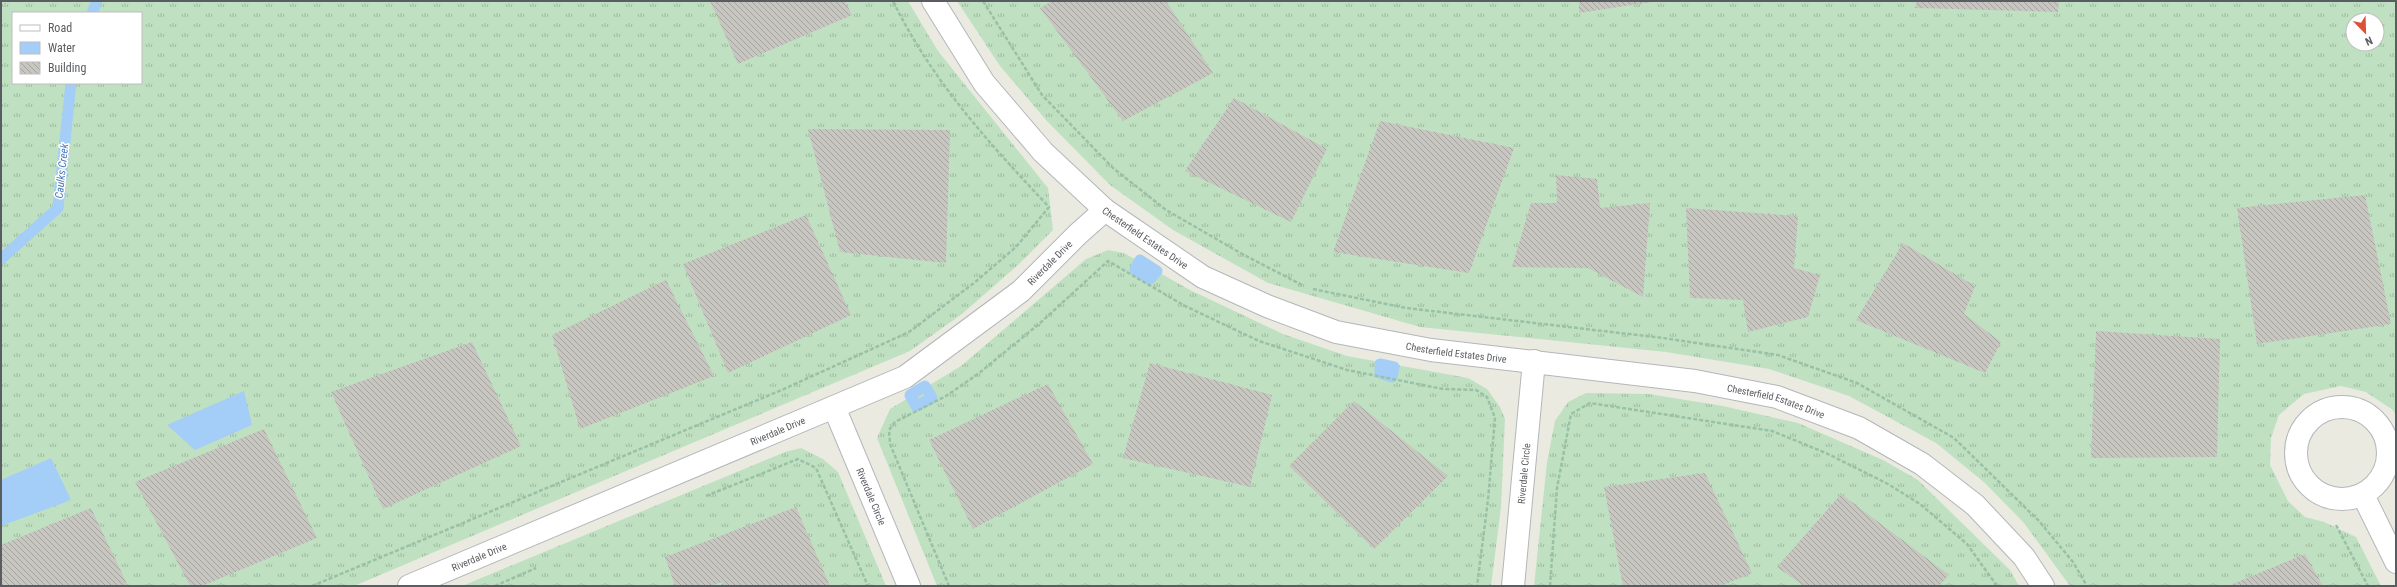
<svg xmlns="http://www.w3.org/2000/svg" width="2397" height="587" font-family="'Roboto Condensed',sans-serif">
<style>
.grass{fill:url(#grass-tufts);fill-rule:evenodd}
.water{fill:#a4cdf7}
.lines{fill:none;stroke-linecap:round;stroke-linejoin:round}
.stream{stroke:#a4cdf7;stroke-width:11}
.building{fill:url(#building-back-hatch)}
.minor-casing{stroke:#b3b6ba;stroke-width:24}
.path{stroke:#99c1a7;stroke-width:2.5;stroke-dasharray:4 2;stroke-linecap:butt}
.minor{stroke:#fff;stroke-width:22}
.labels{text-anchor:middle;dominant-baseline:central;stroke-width:3;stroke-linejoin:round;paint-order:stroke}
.street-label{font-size:10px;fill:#595c60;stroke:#fff}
.water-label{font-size:11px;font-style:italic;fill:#4a77b8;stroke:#fff}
</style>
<defs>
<pattern id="grass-tufts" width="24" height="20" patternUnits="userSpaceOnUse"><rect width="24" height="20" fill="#bfe1c1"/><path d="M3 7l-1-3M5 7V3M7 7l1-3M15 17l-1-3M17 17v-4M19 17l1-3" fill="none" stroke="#9ebaa0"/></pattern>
<pattern id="building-back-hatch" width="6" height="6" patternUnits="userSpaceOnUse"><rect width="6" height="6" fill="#c8c6c0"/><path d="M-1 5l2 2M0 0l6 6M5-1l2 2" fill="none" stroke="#a5a49f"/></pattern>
</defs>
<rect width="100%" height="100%" fill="#ebeae1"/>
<!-- grass -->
<g class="grass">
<path d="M1,1H908L938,51L1048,188L1053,230L1018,265L962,314L910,351L354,586H1ZM13,13H141V83H13Z"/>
<path d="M957,1H2396V416L2393,410L2366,392L2341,386L2304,394L2279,415L2271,438L2270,465L2288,501L2305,517L2324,522L2356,537L2381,586H2070L2024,523L1985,483L1936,443L1849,396L1769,369L1666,352L1420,327L1268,283L1173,230L1110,185L1046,120L1000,66ZM2353,20H2377V44H2353Z"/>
<path d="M1108,250L1124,253L1190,290L1283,334L1347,356L1468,378L1487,389L1500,407L1505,419L1501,507L1491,586H937L877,438L890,409L961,366L1086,259Z"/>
<path d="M1586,393L1649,394L1723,406L1798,423L1883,460L1918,480L2010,570L2019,586H1534L1547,462L1555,421L1568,402Z"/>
<path d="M801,448L823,459L838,472L886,586H462L785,452Z"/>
</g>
<!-- water -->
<g class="water">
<path d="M244,391L252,425L195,450L167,425Z"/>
<path d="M51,458L71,500L1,526V480Z"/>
</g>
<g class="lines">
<!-- stream -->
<g class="stream">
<path d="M92,13L97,1"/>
<path d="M1,259L58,208L71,83"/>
<path d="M1140,260L1157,271L1150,279L1135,270Z"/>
<path d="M1380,364L1394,367L1392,377L1380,373Z"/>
<path d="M925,386L932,398L916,406L910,395Z"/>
</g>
</g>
<!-- building -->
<g class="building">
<path d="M710,1H845L852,15L738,64Z"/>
<path d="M1052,1H1166L1213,73L1123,121L1040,8Z"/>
<path d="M1579,1H1652V2L1579,13Z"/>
<path d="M1917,1H2059L2058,12L1915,8Z"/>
<path d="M1234,98L1327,149L1291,222L1185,171Z"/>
<path d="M1380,121L1514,148L1469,273L1333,252Z"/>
<path d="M808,129L950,130L946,263L840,252Z"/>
<path d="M1556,175L1597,179L1600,208L1650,203L1643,297L1588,268L1512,267L1531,203H1557Z"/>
<path d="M2365,195L2391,324L2257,344L2237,208Z"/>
<path d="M1686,208L1798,216L1794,268L1820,275L1808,317L1748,332L1743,300L1690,298Z"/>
<path d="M806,215L851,315L728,373L683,264Z"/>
<path d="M1903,243L1975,286L1964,314L2001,342L1985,373L1856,320Z"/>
<path d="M666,280L714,376L580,429L552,335Z"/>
<path d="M2096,331L2220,339L2217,457L2091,458Z"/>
<path d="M472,342L521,446L383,509L331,392Z"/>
<path d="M1150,363L1272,395L1250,487L1123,458Z"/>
<path d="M1048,384L1093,464L973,529L929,440Z"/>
<path d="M1354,401L1448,476L1374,549L1289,466Z"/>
<path d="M264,429L317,538L202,586H190L135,482Z"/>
<path d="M1705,473L1752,573L1721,586H1623L1604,487Z"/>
<path d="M1841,494L1949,575L1939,586H1804L1777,567Z"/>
<path d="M796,507L830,586H722V582L711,586H675L665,557Z"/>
<path d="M91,508L128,586H1V545Z"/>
<path d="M2305,554L2323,586H2228Z"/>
</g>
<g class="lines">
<defs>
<g id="minor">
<path id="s1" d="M933,1L984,83L1043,152L1105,210L1203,277L1267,306L1336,332L1431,350L1695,381L1777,397L1859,428L1922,464L1975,505L2024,557L2043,586"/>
<path id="s2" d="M834,407L909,586"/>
<circle cx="2342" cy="453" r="46"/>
<path d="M2363,495L2396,562"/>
<path id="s3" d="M409,586L905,377L1021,291L1078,234L1105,210"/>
<path id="s4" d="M1513,586L1534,361"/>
</g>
</defs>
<!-- minor casing -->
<use href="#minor" class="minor-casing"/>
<!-- path -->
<g class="path">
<path d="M983,1L1042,95L1113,168L1166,210L1244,255L1304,286"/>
<path d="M1313,289L1406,308L1663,338L1778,355L1857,383L1954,438L2039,521L2073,562L2087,586"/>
<path d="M706,496L798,459L816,468L868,586"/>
<path d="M2336,525L2368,586"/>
<path d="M312,586L784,389L909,332L974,283L1016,247L1049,207C988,142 932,81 893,1"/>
<path d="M495,586L536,568"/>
<path d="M949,586L890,444L889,430L895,422L946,396L978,374L1039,324L1108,261L1185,306L1259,341L1347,370L1443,389L1476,390L1487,397L1495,418L1488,500L1477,586"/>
<path d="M1550,586L1557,488L1571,414L1590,403L1772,431L1826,453L1888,484L1920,504L1967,544L1997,586"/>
</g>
<!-- minor -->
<use href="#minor" class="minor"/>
</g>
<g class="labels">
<!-- street labels -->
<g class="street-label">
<text stroke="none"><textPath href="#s1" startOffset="321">Chesterfield Estates Drive</textPath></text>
<text stroke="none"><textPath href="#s3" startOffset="723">Riverdale Drive</textPath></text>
<text stroke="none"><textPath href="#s1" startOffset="657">Chesterfield Estates Drive</textPath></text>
<text stroke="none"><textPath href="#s1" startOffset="981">Chesterfield Estates Drive</textPath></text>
<text stroke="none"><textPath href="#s3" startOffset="400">Riverdale Drive</textPath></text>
<text stroke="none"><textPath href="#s4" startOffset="113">Riverdale Circle</textPath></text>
<text stroke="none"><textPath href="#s2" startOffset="97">Riverdale Circle</textPath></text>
<text stroke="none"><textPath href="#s3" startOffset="76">Riverdale Drive</textPath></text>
</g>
<!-- water labels -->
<g class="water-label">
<text transform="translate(62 171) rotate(-84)">Caulks Creek</text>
</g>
</g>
<!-- border -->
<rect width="2397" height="587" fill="none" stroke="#595c60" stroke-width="4"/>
<!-- legend -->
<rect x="12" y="12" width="130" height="72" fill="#ffffff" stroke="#bdbebf"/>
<rect x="20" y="25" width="20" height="6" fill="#ffffff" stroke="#bdbebf"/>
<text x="48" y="32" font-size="12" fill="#595c60">Road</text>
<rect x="20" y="42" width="20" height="12" fill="#a4cdf7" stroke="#bdbebf"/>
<text x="48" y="52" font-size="12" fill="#595c60">Water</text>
<rect x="20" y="62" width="20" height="12" fill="url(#building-back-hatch)" stroke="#bdbebf"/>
<text x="48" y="72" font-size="12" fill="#595c60">Building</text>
<!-- north arrow -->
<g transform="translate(2365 32) rotate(157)"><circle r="19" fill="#ffffff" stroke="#bdbebf"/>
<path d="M0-3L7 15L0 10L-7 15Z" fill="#da5138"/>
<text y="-6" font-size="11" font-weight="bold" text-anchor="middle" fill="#595c60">N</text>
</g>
</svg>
